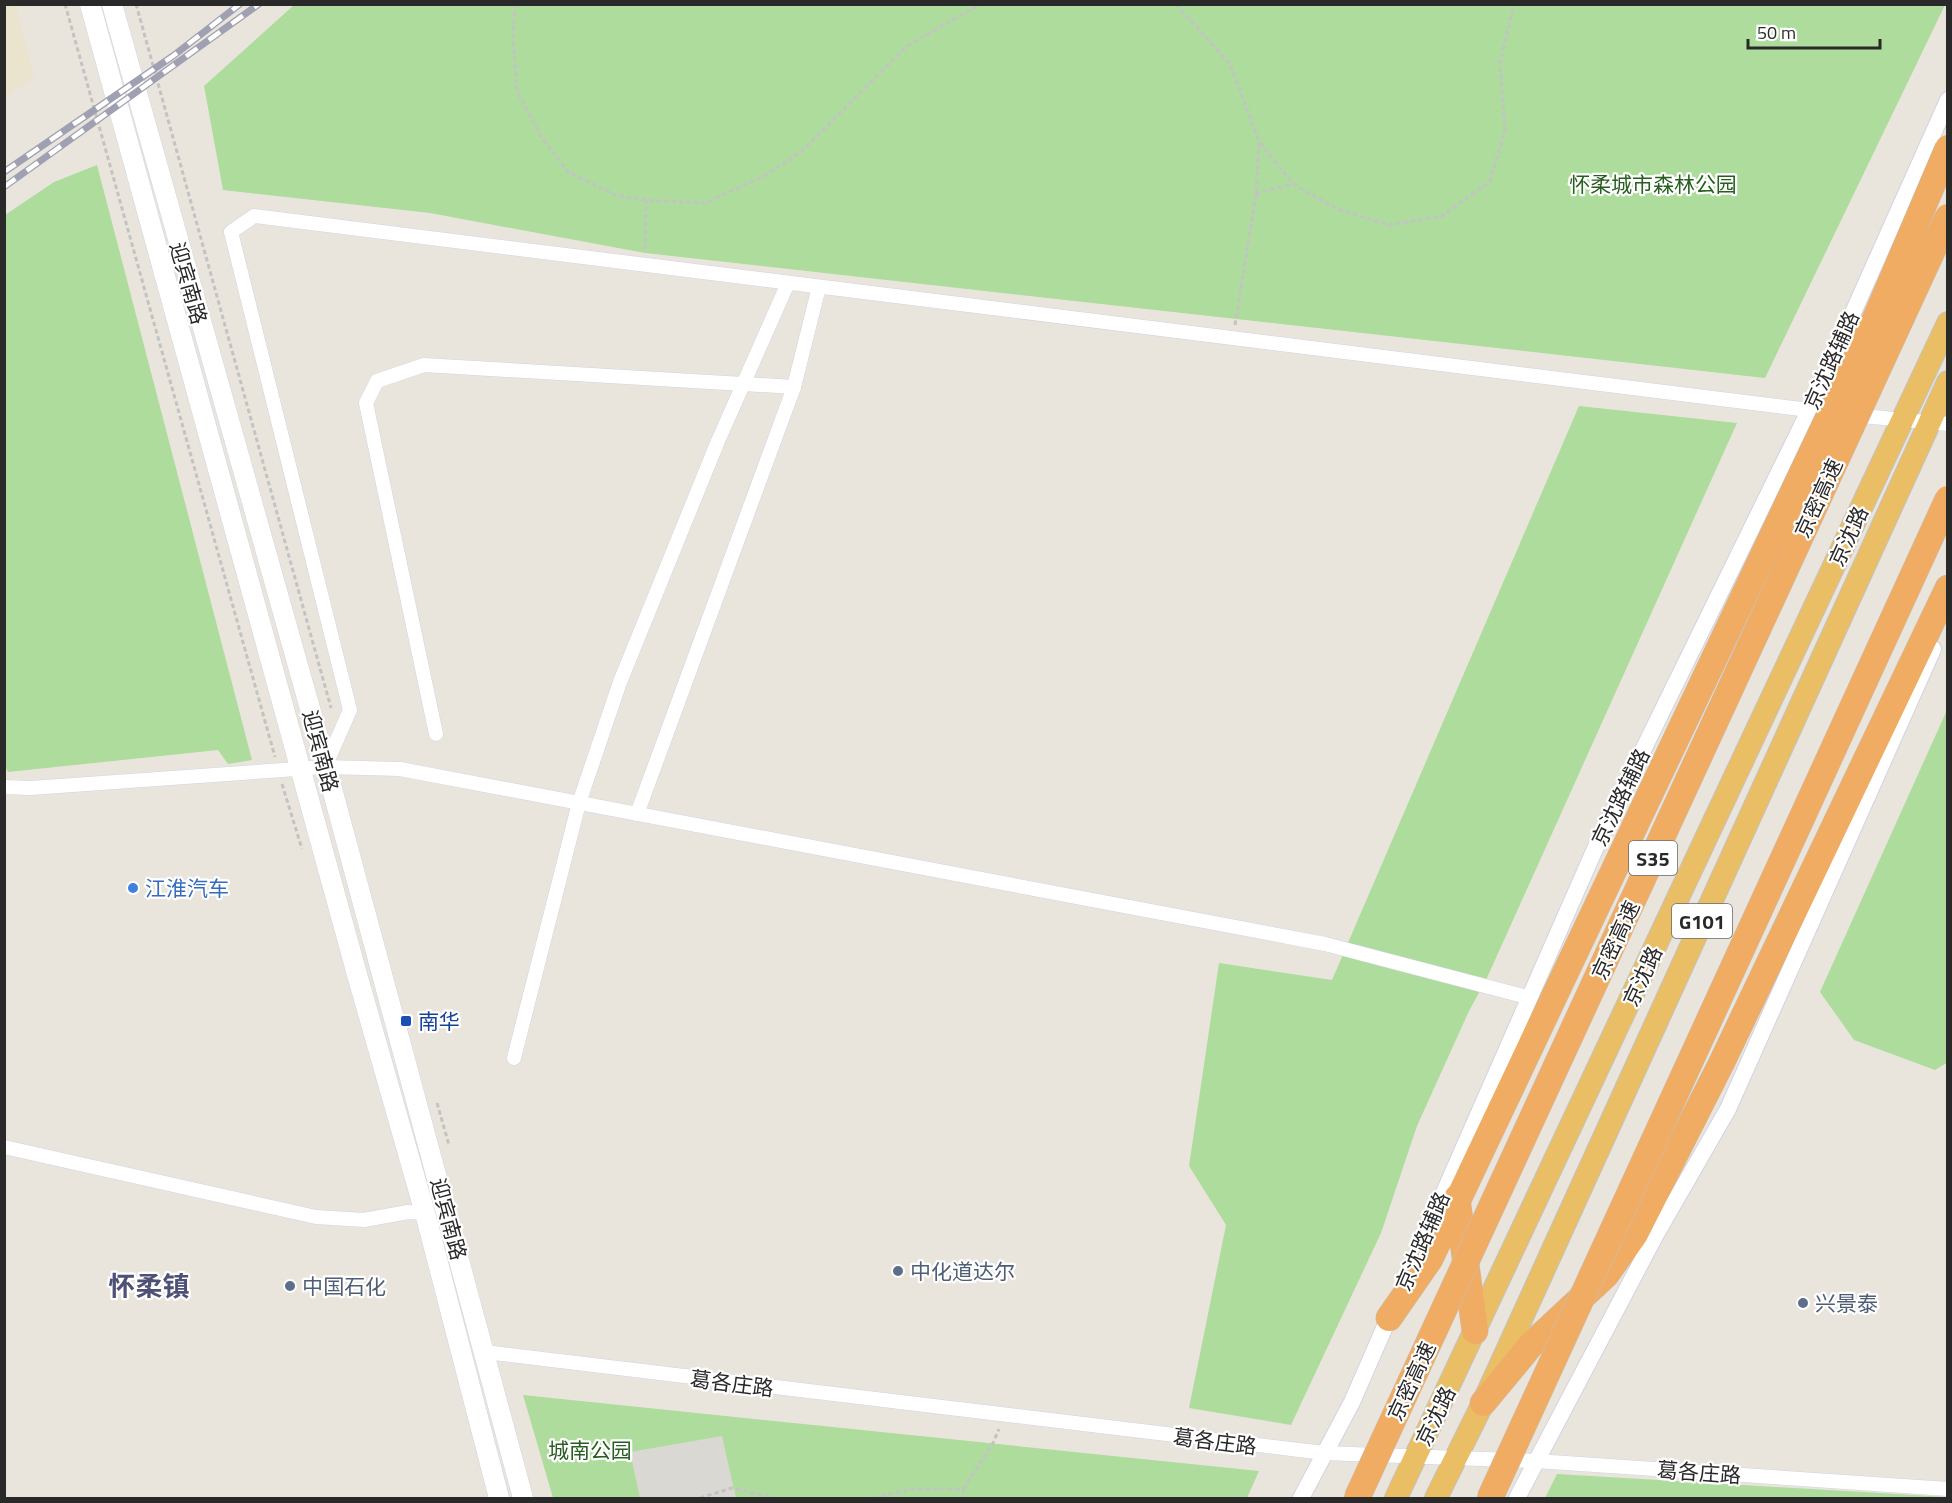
<svg xmlns="http://www.w3.org/2000/svg" width="1952" height="1503" font-family="'Titillium Web','Noto Sans SC',sans-serif">
<style>
.education{fill:#eae3cd}
.green{fill:#addc9d}
.plaza{fill:#dad8d2}
.lines{fill:none;stroke-linecap:round;stroke-linejoin:round}
.minor-casing{stroke:#d1d3e0;stroke-width:15}
.tertiary-casing{stroke:#d1d3e0;stroke-width:18}
.secondary-casing{stroke:#d1d3e0;stroke-width:21}
.trunk-casing{stroke:#c3c3c3;stroke-width:24}
.motorway-casing{stroke:#c3c3c3;stroke-width:27}
.path{stroke:#c3c3c3;stroke-width:3;stroke-dasharray:4.5 3;stroke-linecap:butt}
.minor{stroke:#fff;stroke-width:14}
.tertiary{stroke:#fff;stroke-width:16}
.secondary{stroke:#fff;stroke-width:20}
.trunk{stroke:#e9be65;stroke-width:22}
.motorway{stroke:#efac62;stroke-width:26}
.rail-casing{stroke:#9fa0b1;stroke-width:7}
.rail{stroke:#fff;stroke-width:4.5;stroke-dasharray:14;stroke-linecap:butt}
.motorway-bridge-casing{stroke:#c3c3c3;stroke-width:27;stroke-linecap:butt}
.motorway-bridge{stroke:#efac62;stroke-width:26}
.shop-dot{fill:#3f7fe0;stroke:#fff;stroke-width:2}
.transit-dot{fill:#1a4fb4;stroke:#fff;stroke-width:2}
.service-dot{fill:#5c6f8a;stroke:#fff;stroke-width:2}
.labels{text-anchor:middle;dominant-baseline:central;stroke-width:4.5;stroke-linejoin:round;paint-order:stroke}
.shield{fill:#fff;stroke:#696969;stroke-width:1.5}
.shield-label{font-size:20px;font-weight:bold;fill:#292929}
.park-label{font-size:21px;fill:#285e20;stroke:#fff}
.street-label{font-size:21px;fill:#292929;stroke:#fff}
.shop-label{font-size:21px;fill:#366cbe;stroke:#fff;text-anchor:start}
.transit-label{font-size:21px;fill:#164399;stroke:#fff;text-anchor:start}
.service-label{font-size:21px;fill:#4e5e75;stroke:#fff;text-anchor:start}
.district-label{font-size:27px;font-weight:bold;fill:#4e5175;stroke:#fff}
</style>
<rect width="100%" height="100%" fill="#eae5dc"/>
<!-- education -->
<path class="education" d="M5,4L16,5L34,77L5,98Z"/>
<!-- green -->
<g class="green">
<path d="M294,5V4L1945,5L1765,378L645,253L430,213L223,190L204,86Z"/>
<path d="M97,165L252,760L228,764L218,750L8,772L5,766V215L54,182Z"/>
<path d="M1579,406L1737,423L1486,980L1469,1011L1417,1126L1381,1233L1291,1425L1189,1408L1226,1225L1189,1166L1219,963L1332,980Z"/>
<path d="M1947,710L1948,1062L1935,1070L1854,1040L1820,992Z"/>
<path d="M523,1395L1259,1471L1247,1498H553Z"/>
<path d="M1557,1474L1947,1497V1498H1545Z"/>
</g>
<!-- plaza -->
<path class="plaza" d="M722,1436L736,1498H640L630,1452Z"/>
<g class="lines">
<defs>
<g id="minor">
<path d="M1851,415L1948,424"/>
<path d="M436,734L366,403L377,381L424,365L794,387"/>
<path d="M325,767L350,710L231,232L254,216L1817,411"/>
<path d="M4,787L31,788L325,767L400,769L1325,944L1527,997"/>
<path d="M637,814L794,387L819,287"/>
<path d="M514,1058L579,803L620,682L718,441L788,283"/>
<path d="M4,1147L316,1217L364,1220L408,1212L425,1213"/>
<path d="M485,1352L1324,1453L1536,1461L1948,1489"/>
</g>
<g id="tertiary">
<path d="M1406,1279L1598,842L1809,411L1948,100"/>
<path d="M1301,1498L1352,1402L1393,1308"/>
<path d="M1517,1498L1655,1236L1728,1109L1933,649"/>
</g>
<g id="secondary">
<path d="M90,4L358,978L425,1213L499,1498"/>
<path d="M112,4L320,744L523,1498"/>
</g>
<g id="trunk">
<path d="M1396,1498L1948,323"/>
<path d="M1436,1498L1483,1403L1948,382"/>
</g>
<g id="motorway">
<path d="M1457,1198L1475,1331"/>
<path d="M1389,1318L1430,1259L1650,794"/>
<path d="M1483,1403L1531,1345L1606,1275L1635,1234L1722,1062L1948,588"/>
</g>
</defs>
<!-- minor casing -->
<use href="#minor" class="minor-casing"/>
<!-- tertiary casing -->
<use href="#tertiary" class="tertiary-casing"/>
<!-- secondary casing -->
<use href="#secondary" class="secondary-casing"/>
<!-- trunk casing -->
<use href="#trunk" class="trunk-casing"/>
<!-- motorway casing -->
<use href="#motorway" class="motorway-casing"/>
<!-- path -->
<g class="path">
<path d="M65,4L275,757"/>
<path d="M136,4L331,708"/>
<path d="M515,4L513,37L517,91L542,138L568,172L618,196L646,200L705,203L764,176L801,152L907,46L980,4"/>
<path d="M1176,4L1230,64L1259,141L1293,184L1337,209L1389,225L1442,216L1490,181L1505,130L1500,63L1514,4"/>
<path d="M1256,194L1293,184"/>
<path d="M645,249L646,200"/>
<path d="M1235,325L1256,194L1259,142"/>
<path d="M282,784L302,849"/>
<path d="M437,1103L449,1145"/>
<path d="M963,1489L993,1443L999,1429"/>
<path d="M700,1498L732,1488L775,1498"/>
<path d="M874,1498L911,1489H963L965,1498"/>
</g>
<!-- minor -->
<use href="#minor" class="minor"/>
<!-- tertiary -->
<use href="#tertiary" class="tertiary"/>
<!-- secondary -->
<use href="#secondary" class="secondary"/>
<!-- trunk -->
<use href="#trunk" class="trunk"/>
<!-- motorway -->
<use href="#motorway" class="motorway"/>
<defs>
<g id="rail">
<path d="M4,172L173,56L240,4"/>
<path d="M4,187L259,4"/>
</g>
</defs>
<!-- rail casing -->
<use href="#rail" class="rail-casing"/>
<!-- rail -->
<use href="#rail" class="rail"/>
<defs>
<g id="motorway-bridge">
<path d="M1650,794L1876,317L1948,148"/>
<path d="M1357,1498L1948,217"/>
<path d="M1490,1498L1948,499"/>
</g>
</defs>
<!-- motorway-bridge casing -->
<use href="#motorway-bridge" class="motorway-bridge-casing"/>
<!-- motorway-bridge -->
<use href="#motorway-bridge" class="motorway-bridge"/>
</g>
<!-- markers -->
<circle class="shop-dot" cx="133" cy="888" r="6"/>
<rect class="transit-dot" x="400" y="1015" width="12" height="12" rx="3"/>
<g class="service-dot">
<circle cx="898" cy="1271" r="6"/>
<circle cx="290" cy="1286" r="6"/>
<circle cx="1803" cy="1303" r="6"/>
</g>
<g class="labels">
<!-- shield labels -->
<g class="shield">
<rect x="1629" y="841" width="48" height="34" rx="4.5"/>
<rect x="1672" y="904" width="60" height="34" rx="4.5"/>
</g>
<g class="shield-label">
<text x="1653" y="858">S35</text>
<text x="1702" y="921">G101</text>
</g>
<!-- park labels -->
<g class="park-label">
<text x="1653" y="184">怀柔城市森林公园</text>
<text x="590" y="1450">城南公园</text>
</g>
<!-- street labels -->
<g class="street-label">
<text transform="translate(189 283) rotate(74)">迎宾南路</text>
<text transform="translate(1831 360) rotate(-66)">京沈路辅路</text>
<text transform="translate(1818 498) rotate(-65)">京密高速</text>
<text transform="translate(1848 536) rotate(-65)">京沈路</text>
<text transform="translate(321 751) rotate(75)">迎宾南路</text>
<text transform="translate(1620 797) rotate(-64)">京沈路辅路</text>
<text transform="translate(1615 940) rotate(-65)">京密高速</text>
<text transform="translate(1642 976) rotate(-65)">京沈路</text>
<text transform="translate(449 1219) rotate(75)">迎宾南路</text>
<text transform="translate(1422 1241) rotate(-67)">京沈路辅路</text>
<text transform="translate(1411 1381) rotate(-65)">京密高速</text>
<text transform="translate(732 1383) rotate(7)">葛各庄路</text>
<text transform="translate(1435 1416) rotate(-64)">京沈路</text>
<text transform="translate(1215 1441) rotate(7)">葛各庄路</text>
<text transform="translate(1699 1472) rotate(4)">葛各庄路</text>
</g>
<!-- shop labels -->
<g class="shop-label">
<text x="145" y="888">江淮汽车</text>
</g>
<!-- transit labels -->
<g class="transit-label">
<text x="418" y="1021">南华</text>
</g>
<!-- service labels -->
<g class="service-label">
<text x="910" y="1271">中化道达尔</text>
<text x="302" y="1286">中国石化</text>
<text x="1815" y="1303">兴景泰</text>
</g>
<!-- district labels -->
<g class="district-label">
<text x="149" y="1285">怀柔镇</text>
</g>
</g>
<!-- border -->
<rect width="1952" height="1503" fill="none" stroke="#292929" stroke-width="12"/>
<!-- scale -->
<path d="M1748 39v9h132v-9" fill="none" stroke="#292929" stroke-width="3"/>
<text x="1757" y="39" font-size="18" fill="#292929" stroke="#ffffff" stroke-width="4.5" paint-order="stroke">50 m</text>
</svg>
